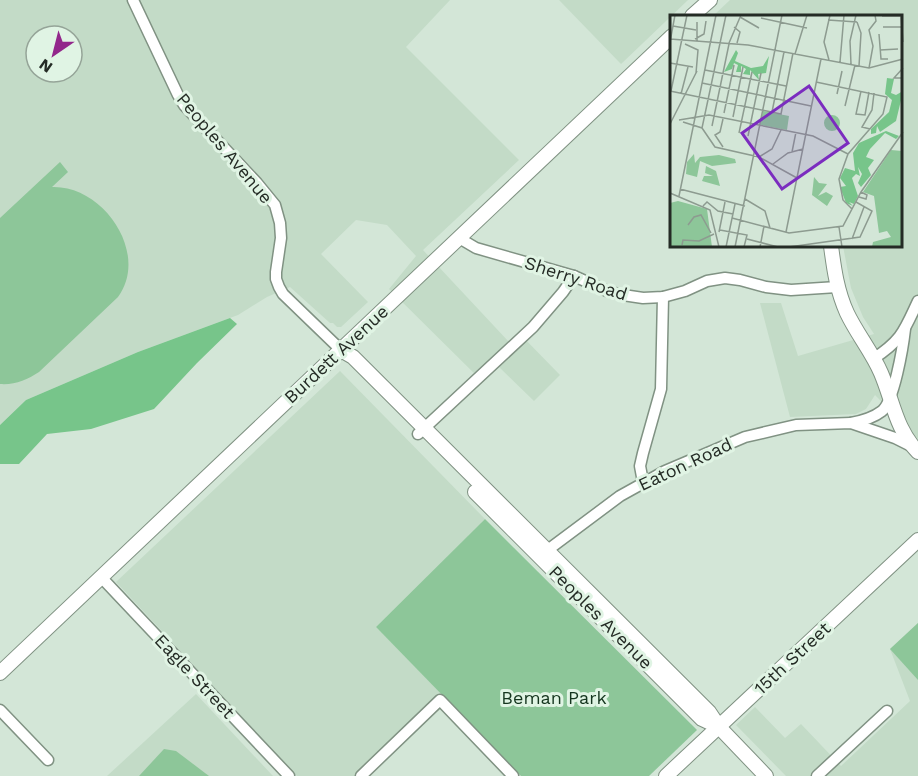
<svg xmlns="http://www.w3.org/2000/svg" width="918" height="776" font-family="'Work Sans',sans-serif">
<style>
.built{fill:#c3dbc7;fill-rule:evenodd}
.green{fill:#8dc699}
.forest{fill:#77c58a}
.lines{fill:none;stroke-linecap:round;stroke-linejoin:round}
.minor-casing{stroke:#809283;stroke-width:13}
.tertiary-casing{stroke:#809283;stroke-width:16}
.minor{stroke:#fff;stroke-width:10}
.tertiary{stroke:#fff;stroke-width:14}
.labels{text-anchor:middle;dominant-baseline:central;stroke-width:6;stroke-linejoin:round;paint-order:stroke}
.street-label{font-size:18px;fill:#242b25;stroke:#e0f4e4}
.park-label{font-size:18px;fill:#14351e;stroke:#e0f4e4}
.inset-road{fill:none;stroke:#8d9b90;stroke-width:1.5}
.view{fill:#7b2cbf;fill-opacity:0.15;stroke:#7b2cbf;stroke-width:3}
.inset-edge{fill:none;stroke:#242b25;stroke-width:3}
</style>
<rect width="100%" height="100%" fill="#d3e6d7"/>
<!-- built -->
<g class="built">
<path d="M0,0H450L406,47L519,160L423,250L509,342L519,333L560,375L534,401L499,367L483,382L389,289L416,256L387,225L356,220L321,254L368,302L341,327H337L333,323H330L290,287L267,297L238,315L138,352L26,400L0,425ZM36,36H72V72H36Z"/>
<path d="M559,0H688L621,64Z"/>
<path d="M730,0H918V439L875,395L866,409L856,414L790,417L760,303H781L798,356L874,334L863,317L851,288L843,246H902V16H713Z"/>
<path d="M340,371L485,519L376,627L446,698L366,776H297L116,582Z"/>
<path d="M918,623V776H786L736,725L755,707L785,738L801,724L841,766L910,701L890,649Z"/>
<path d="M196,694L273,776H107Z"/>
</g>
<!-- green -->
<g class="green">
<path d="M60,162L68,172L52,187C103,185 150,253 118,297L39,372C27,380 15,385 0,384V218Z"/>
<path d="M485,519L697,730L649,776H521L376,627Z"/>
<path d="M918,623V680L890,649Z"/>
<path d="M164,749L176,751L209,776H139Z"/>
</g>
<!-- forest -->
<path class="forest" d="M230,318L237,324L197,363L154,409L91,429L47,434L19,464H0V425L26,400L138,352Z"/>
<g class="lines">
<defs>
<g id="minor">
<path d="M133,0L178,95L184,105L257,183L275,205L280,223L281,238L276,272V279L279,287L283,294L341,350"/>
<path d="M459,238L476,248L574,276L607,291L623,295L643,298L663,297L685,291L707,281L725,278L740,280L766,287L791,290L837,287"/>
<path d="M873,359C902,340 904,331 918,301"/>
<path d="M851,423C862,421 873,418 882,411C894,401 903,347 905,329"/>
<path d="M418,434L533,327L563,292L574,276"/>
<path d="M643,482L640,466L643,453L661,389L663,297"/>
<path d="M541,555L620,496L665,471L745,437L796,425L851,423L895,438L913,447"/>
<path d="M101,577L289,776"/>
<path d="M0,710L48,760"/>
<path d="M361,776L440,700L513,776"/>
<path d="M817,776L887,711"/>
</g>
<g id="tertiary">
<path d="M692,16L710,0"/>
<path d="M831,246C834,269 837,291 847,313C857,334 872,352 881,373C893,401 896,430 918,452"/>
<path d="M341,350L353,357L709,712L719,727L766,776"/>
<path d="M475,492L702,719L717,726"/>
<path d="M0,673L672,36"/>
<path d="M666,776L918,540"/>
</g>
</defs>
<!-- minor casing -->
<use href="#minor" class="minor-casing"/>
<!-- tertiary casing -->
<use href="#tertiary" class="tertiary-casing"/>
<!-- minor -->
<use href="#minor" class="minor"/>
<!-- tertiary -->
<use href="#tertiary" class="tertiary"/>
</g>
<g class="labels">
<!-- street labels -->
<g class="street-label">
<text transform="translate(225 148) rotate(50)">Peoples Avenue</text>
<text transform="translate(576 278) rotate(18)">Sherry Road</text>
<text transform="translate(336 354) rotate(-43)">Burdett Avenue</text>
<text transform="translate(685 464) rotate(-25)">Eaton Road</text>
<text transform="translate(601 617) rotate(45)">Peoples Avenue</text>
<text transform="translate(792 658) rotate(-43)">15th Street</text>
<text transform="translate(195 676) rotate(47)">Eagle Street</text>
</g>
<!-- park labels -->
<g class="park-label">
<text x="554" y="697">Beman Park</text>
</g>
</g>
<!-- overview -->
<g transform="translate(670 15)">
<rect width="232" height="232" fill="#d3e6d7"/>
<path d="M93,96L119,101L117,115L90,110ZM154 108a8 8 0 1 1 16 0a8 8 0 1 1-16 0ZM221,135L232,136V231L202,232L203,227L221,222L217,216L209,218L204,181L193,177ZM24,139L25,148L30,142L49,140L65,144L66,148L42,151L30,146L27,162L16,159L17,147ZM36,151L46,156L50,171L32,166L34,161H43L35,158ZM144,162L149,168L157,169L148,181L156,177L163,181L157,191L142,180ZM8,186L37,194L42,232H0V188Z" fill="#8dc699"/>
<path d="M66,35L68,38L65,46L81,53L93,51L99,41L96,58L88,59L89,65L80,55V60L73,59L76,54L71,51V57H66L68,50L64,48L62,54L54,57ZM217,63L224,64L221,78L226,80L233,76L232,81L226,106L210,117L207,111L206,118L201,119V114L219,97L222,85L215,79ZM216,116L229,121L226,124L215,118L200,134L196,142L204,145L198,153L201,160L191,172L188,168L192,159L188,152L190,161L186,159L182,163L188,181L184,189L179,187L183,191L176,188L170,172L176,171L170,163L175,153L185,156L183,138L189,128Z" fill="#77c58a"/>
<path class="inset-road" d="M212,1H231M231,1L233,27M70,2L89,13M91,3L137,13M158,5L187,7M187,7L191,18L189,51M3,11L26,15M64,12L70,17L67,28M213,12H232M209,19L211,44H218M0,24L78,30L199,53L233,44M25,24L34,19L36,6M0,27L5,0M27,27V7M59,28L71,0M15,29L28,35L26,58M210,35L228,34M125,39L137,0M159,45L154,27L160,0M170,47L174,0M0,48L23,52M181,49L180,26L186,0M199,53L203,31L199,15L206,6L205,0M233,53L224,63H233M35,55L116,71M146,67L217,82L213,99L178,139L169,164L173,185L182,194M32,68L141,91M0,76L111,99L123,38M1,76L17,0M191,76L186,99L195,100L199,77M11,79L18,52M167,79L172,56M175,91L185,50M102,97L114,37M54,98L64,50M63,102L73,52M9,105L39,100L143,121L178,139M13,107L32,113L45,132L89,142L127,163M0,109L27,56M42,111L59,29M32,113L56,0M200,114L192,112L202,95L204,78M69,118L82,57M78,121L91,58M53,132L45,120L50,117L53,104M122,137L126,117M89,142L102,134L111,115M103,149L118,138L133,134M10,174L75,191M0,178L40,195L49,232M9,181L46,0M189,182L196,184L197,180L191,177M75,184L95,196L100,213M33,191L37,187L48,196L63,199M62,203L119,218L173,211L191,177L233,117M18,210L24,202L31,200L41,218M169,212L172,232M50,215L77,220L74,232M49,217L55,187M116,217L151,44M77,224L108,232M182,224L194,192M12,230L13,225L29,226L44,219M56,232L65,189M65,232L112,0M90,232L94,211M119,232L190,222L202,196L186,187"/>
<path class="view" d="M139,71L178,128L112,174L72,118Z"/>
<rect width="232" height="232" class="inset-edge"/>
</g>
<!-- north arrow -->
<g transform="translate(54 54) rotate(215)"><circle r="28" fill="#e0f4e4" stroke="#95a498" stroke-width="1.5"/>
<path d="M0-4.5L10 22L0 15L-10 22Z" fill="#92278b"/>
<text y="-9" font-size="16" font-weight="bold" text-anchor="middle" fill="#242b25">N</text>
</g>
</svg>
